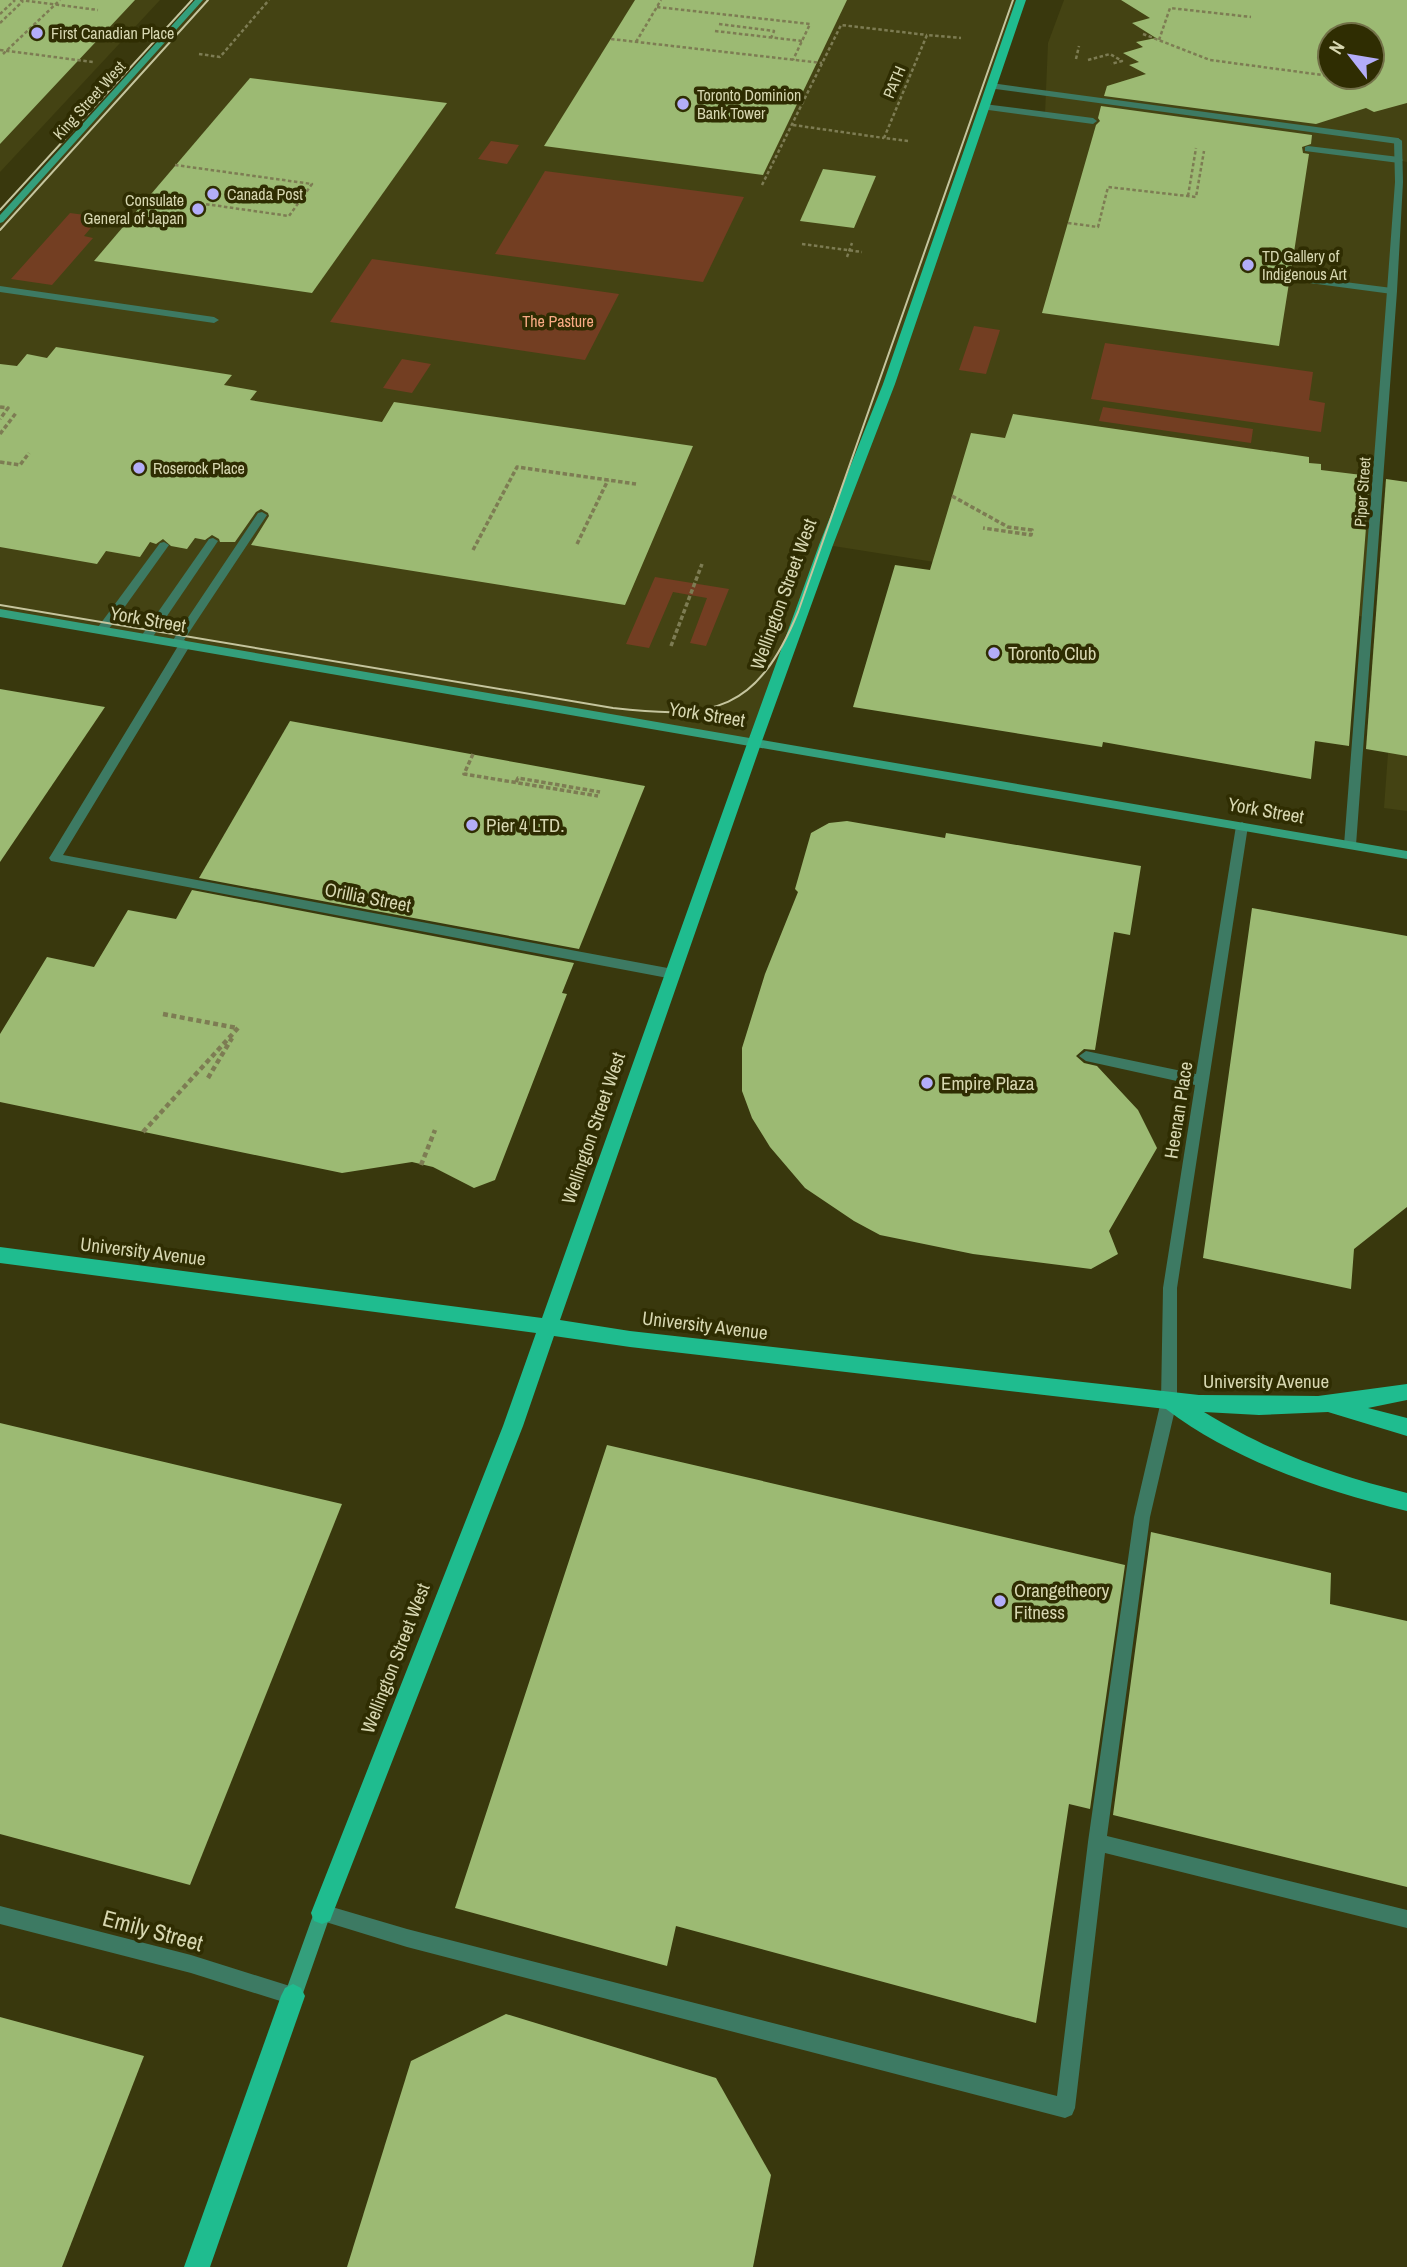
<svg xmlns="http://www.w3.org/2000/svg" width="1407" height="2267" font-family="'Archivo Narrow',sans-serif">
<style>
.built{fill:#444313;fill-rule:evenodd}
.green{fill:#733e22}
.building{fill:#9cba73;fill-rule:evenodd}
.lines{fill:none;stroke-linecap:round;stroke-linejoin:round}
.path-far2{stroke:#7d7c53;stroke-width:2.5;stroke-dasharray:3.5 2.5;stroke-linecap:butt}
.path-far1{stroke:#7d7c53;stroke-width:3.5;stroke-dasharray:4.5 2.5;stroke-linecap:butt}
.path{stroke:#7d7c53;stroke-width:4.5;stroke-dasharray:5 3.5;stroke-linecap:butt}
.lane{fill:#3d7a63;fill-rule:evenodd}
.street{fill:#3d7a63;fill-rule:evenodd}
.secondary{fill:#349f7c;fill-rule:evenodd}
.primary{fill:#1fbc8f;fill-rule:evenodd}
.tram{stroke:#c5c59e;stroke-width:2}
.poi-dot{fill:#b3adf9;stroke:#2f2d02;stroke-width:2.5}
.labels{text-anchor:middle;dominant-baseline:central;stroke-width:7;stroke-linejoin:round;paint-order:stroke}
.far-poi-label{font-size:16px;fill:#d7d7b1;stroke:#2f2d02;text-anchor:start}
.far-street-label{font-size:16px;fill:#d7d7b1;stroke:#2f2d02}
.far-park-label{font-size:16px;fill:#f9ab84;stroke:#2f2d02}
.street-label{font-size:19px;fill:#d7d7b1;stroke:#2f2d02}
.poi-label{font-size:19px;fill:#d7d7b1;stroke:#2f2d02;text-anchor:start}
.near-street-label{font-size:23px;fill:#d7d7b1;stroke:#2f2d02}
</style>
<rect width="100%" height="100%" fill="#39380d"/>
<!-- built -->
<g class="built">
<path d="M0,0H160L0,172Z"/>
<path d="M199,0H1021L984,107L1045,114L1048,43L1064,0H1407V162L1402,161L1368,618L1337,611L1118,591L827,545L755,741L0,613V220ZM1330,35H1372V77H1330Z"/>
<path d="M1407,494V811L1384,808Z"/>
</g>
<!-- green -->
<g class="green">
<path d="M491,141L519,145L507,164L478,159Z"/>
<path d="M545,171L744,197L703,282L495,254Z"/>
<path d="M70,213L100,217L84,236L93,238L52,285L11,279Z"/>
<path d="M372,259L619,294L585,360L330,322Z"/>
<path d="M974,326L1000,330L986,374L959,370Z"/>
<path d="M1105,343L1313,372L1309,400L1325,403L1321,432L1091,399Z"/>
<path d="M402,359L431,364L412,393L383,388Z"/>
<path d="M1103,407L1253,429L1251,443L1099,421Z"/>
<path d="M655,577L729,589L706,646L690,643L707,598L673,592L649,648L626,644Z"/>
</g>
<!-- building -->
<g class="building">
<path d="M0,0H135L0,144Z"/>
<path d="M635,0H847L763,175L544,146Z"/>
<path d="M1121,0H1407V103L1374,112L1366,108L1316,124L1104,96L1107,86L1146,74L1129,65L1139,62L1123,53L1143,47L1136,42L1156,38L1132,23L1150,18ZM1330,35H1372V77H1330Z"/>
<path d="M250,78L447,103L312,293L94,261Z"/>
<path d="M1101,106L1312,135L1311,144L1302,147L1303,153L1309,154L1291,272L1282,278L1289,283L1279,346L1042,313L1096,125L1100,121L1098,118Z"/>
<path d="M823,169L876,176L854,228L800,221Z"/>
<path d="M56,347L232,375L224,385L257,391L250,400L382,422L394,402L693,446L625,605L251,545L269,516L268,513L261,509L256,512L235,542H220L219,539L212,535L205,540L195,538L187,549L171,546L163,539L156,544L150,542L140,557L106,551L97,564L0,547V364L17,366L27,354L47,358Z"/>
<path d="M1013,414L1309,457V463L1321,464V470L1370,476L1349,746L1315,741L1311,779L1103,742L1102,747L853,707L895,565L930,570L971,433L1005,438Z"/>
<path d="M1386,479L1407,482V756L1366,749Z"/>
<path d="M0,689L105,707L0,862Z"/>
<path d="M290,721L645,786L579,949L199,878Z"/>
<path d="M847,821L945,838L946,833L1141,866L1130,935L1114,932L1095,1050L1084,1049L1076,1056L1084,1063L1097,1066L1138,1110L1157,1148L1109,1231L1118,1254L1091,1269L973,1254L880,1235L854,1221L805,1188L770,1147L752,1118L742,1091V1048L765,974L798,892L795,889L811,833L829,823Z"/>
<path d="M192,890L574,963L562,993L567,994L495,1180L474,1188L433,1167L412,1162L342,1173L0,1102V1034L47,957L94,967L128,910L176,919Z"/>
<path d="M1252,908L1407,936V1207L1354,1249L1351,1289L1203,1258Z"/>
<path d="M0,1423L342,1504L190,1885L0,1834Z"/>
<path d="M607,1445L1125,1565L1090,1809L1069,1804L1036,2023L676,1926L667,1966L455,1908Z"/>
<path d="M1151,1532L1331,1573L1330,1604L1407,1621V1887L1113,1815Z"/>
<path d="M506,2014L716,2078L771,2175L753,2267H347L411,2061Z"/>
<path d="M0,2017L144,2056L62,2267H0Z"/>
</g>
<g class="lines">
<!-- path-far2 -->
<g class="path-far2">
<path d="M20,0L98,10"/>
<path d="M657,7L810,24L793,60"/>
<path d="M0,14L15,0"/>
<path d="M0,23L23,1"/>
<path d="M719,24L774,31L771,38"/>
<path d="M715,31L802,41"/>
<path d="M1143,34L1210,60L1330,76"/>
<path d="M611,39L822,63"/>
<path d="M1159,40L1170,8L1251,17"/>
<path d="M636,42L661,0"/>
<path d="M0,50L93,62"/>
<path d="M3,54L60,0"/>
<path d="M199,54L220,57L269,0"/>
<path d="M1076,59L1079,46"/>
<path d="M1088,60L1110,54L1122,61L1111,64"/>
<path d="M1334,77L1340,78"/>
<path d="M793,125L884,138"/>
<path d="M908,141L884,138L927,35L961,38"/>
<path d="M175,165L312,184L289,216L198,203"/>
<path d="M762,185L841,25L927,35"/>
<path d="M1188,196L1196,148"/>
<path d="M1068,223L1098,227L1108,187L1196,197L1204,151"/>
<path d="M802,244L862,252"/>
<path d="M847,257L852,243"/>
</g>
<!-- path-far1 -->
<g class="path-far1">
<path d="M0,407L8,408L0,419"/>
<path d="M0,434L16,413"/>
<path d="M0,462L20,465L29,453"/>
<path d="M952,496L1008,527L1032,530L1031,535L983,528"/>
<path d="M577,544L608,480"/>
<path d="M473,550L517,467L636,484"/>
<path d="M671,646L702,564"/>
<path d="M473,754L464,774L598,796"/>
<path d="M516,782L518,778L600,792"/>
</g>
<!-- path -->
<g class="path">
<path d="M163,1014L237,1028"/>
<path d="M208,1078L232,1038"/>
<path d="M143,1132L238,1028"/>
<path d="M421,1165L435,1130"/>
</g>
<!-- lane -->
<g class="lane">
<path d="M991,83L1398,138L1402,141L1398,144L988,88V84Z"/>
<path d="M984,104L1093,118L1097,121L1093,124L981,109L980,107Z"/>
<path d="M1308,146L1399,157L1403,160L1399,163L1305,151V147Z"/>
<path d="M1290,275L1392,288L1397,291L1392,294L1287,280L1285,278Z"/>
<path d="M0,286L214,317L219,320L214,323L0,292Z"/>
<path d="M262,512L267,515L184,640L191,644L63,855L673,969L678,971L680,974L678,977L673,979L51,861L49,858L51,855L178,646L171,643L258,513Z"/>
<path d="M213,538L218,541L150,641H142V635L209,539Z"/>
<path d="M164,542L169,545L106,633H98V627L160,543Z"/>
<path d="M1242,822L1248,826L1177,1288V1401L1150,1517L1107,1836L1407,1910V1928L1105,1853L1075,2108L1072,2115L1065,2118L407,1947L316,1919L313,1913L316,1907L322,1904L407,1929L1057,2096L1088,1842L1134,1517L1161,1401L1163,1288L1195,1085L1086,1061L1079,1056L1086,1051L1196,1074L1236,826Z"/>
</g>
<!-- street -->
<g class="street">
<path d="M1398,138L1402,141L1403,182L1397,291L1356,845L1350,849L1344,845L1387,291L1395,182L1394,141Z"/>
<path d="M0,1906L191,1955L293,1987L300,1989L302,1996L300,2003L293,2005L191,1973L0,1924Z"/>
</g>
<!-- secondary -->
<g class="secondary">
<path d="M195,0H203L3,222L0,223V215Z"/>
<path d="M0,609L1407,851V859L0,617Z"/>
<path d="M322,1904L328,1907L331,1913L302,1996L300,2003L293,2005L286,2003L284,1996L316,1907Z"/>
</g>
<!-- primary -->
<g class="primary">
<path d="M1016,0H1026L895,384L833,545L762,741L560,1320L630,1331L1199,1395L1318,1396L1407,1384V1400L1368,1408L1407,1418V1436L1328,1412L1259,1415L1204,1412C1272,1453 1330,1474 1407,1493V1511C1323,1490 1236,1462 1166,1409L630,1347L554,1336L523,1426L333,1913L330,1921L322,1924L314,1921L311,1913L503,1426L536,1333L0,1263V1247L542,1318L748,741L819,545L883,384Z"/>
<path d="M293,1984L301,1988L305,1996L210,2267H184L281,1996L285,1988Z"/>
</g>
<!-- tram -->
<g class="tram">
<path d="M0,210L192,0"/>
<path d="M0,230L208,0"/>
<path d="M0,605L613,708C715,720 757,711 798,612L1013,0"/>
</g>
</g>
<!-- markers -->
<g class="poi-dot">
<circle cx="37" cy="33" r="7"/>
<circle cx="683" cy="104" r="7"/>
<circle cx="213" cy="194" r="7"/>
<circle cx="198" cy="209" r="7"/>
<circle cx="1248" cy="265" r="7"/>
<circle cx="139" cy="468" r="7"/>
<circle cx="994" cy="653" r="7"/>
<circle cx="472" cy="825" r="7"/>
<circle cx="927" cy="1083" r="7"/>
<circle cx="1000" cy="1601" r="7"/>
</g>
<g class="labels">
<!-- far-poi labels -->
<g class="far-poi-label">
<text x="51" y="33">First Canadian Place</text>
<text x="697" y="95">Toronto Dominion<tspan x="697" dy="18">Bank Tower</tspan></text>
<text x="227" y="194">Canada Post</text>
<text x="184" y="200" text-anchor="end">Consulate<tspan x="184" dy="18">General of Japan</tspan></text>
<text x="1262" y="256">TD Gallery of<tspan x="1262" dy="18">Indigenous Art</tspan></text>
<text x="153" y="468">Roserock Place</text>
</g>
<!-- far-street labels -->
<g class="far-street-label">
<text transform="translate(894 82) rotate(-67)">PATH</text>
<text transform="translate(89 100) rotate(-48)">King Street West</text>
<text transform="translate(1362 492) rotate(-86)">Piper Street</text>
</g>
<!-- far-park labels -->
<g class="far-park-label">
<text x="558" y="321">The Pasture</text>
</g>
<!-- street labels -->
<g class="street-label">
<text transform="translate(783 594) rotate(-70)">Wellington Street West</text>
<text transform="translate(148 619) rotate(10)">York Street</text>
<text transform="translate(707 714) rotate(9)">York Street</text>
<text transform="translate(1266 810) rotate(10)">York Street</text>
<text transform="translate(368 897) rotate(11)">Orillia Street</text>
<text transform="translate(1178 1110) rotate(-81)">Heenan Place</text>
<text transform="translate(593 1128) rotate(-71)">Wellington Street West</text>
<text transform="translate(143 1251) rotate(7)">University Avenue</text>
<text transform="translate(705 1325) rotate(7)">University Avenue</text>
<text x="1266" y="1381">University Avenue</text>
<text transform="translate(395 1658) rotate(-69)">Wellington Street West</text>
</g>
<!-- poi labels -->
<g class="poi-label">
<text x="1008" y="653">Toronto Club</text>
<text x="486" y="825">Pier 4 LTD.</text>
<text x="941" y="1083">Empire Plaza</text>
<text x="1014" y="1590">Orangetheory<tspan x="1014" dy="22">Fitness</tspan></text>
</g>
<!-- near-street labels -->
<g class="near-street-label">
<text transform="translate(153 1930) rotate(15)">Emily Street</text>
</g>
</g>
<!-- north arrow -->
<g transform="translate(1351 56) rotate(301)"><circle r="33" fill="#2f2d02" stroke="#727148" stroke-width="2"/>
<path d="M0-5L12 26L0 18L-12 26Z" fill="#b3adf9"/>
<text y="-10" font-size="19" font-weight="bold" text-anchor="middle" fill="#d7d7b1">N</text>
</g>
</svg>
